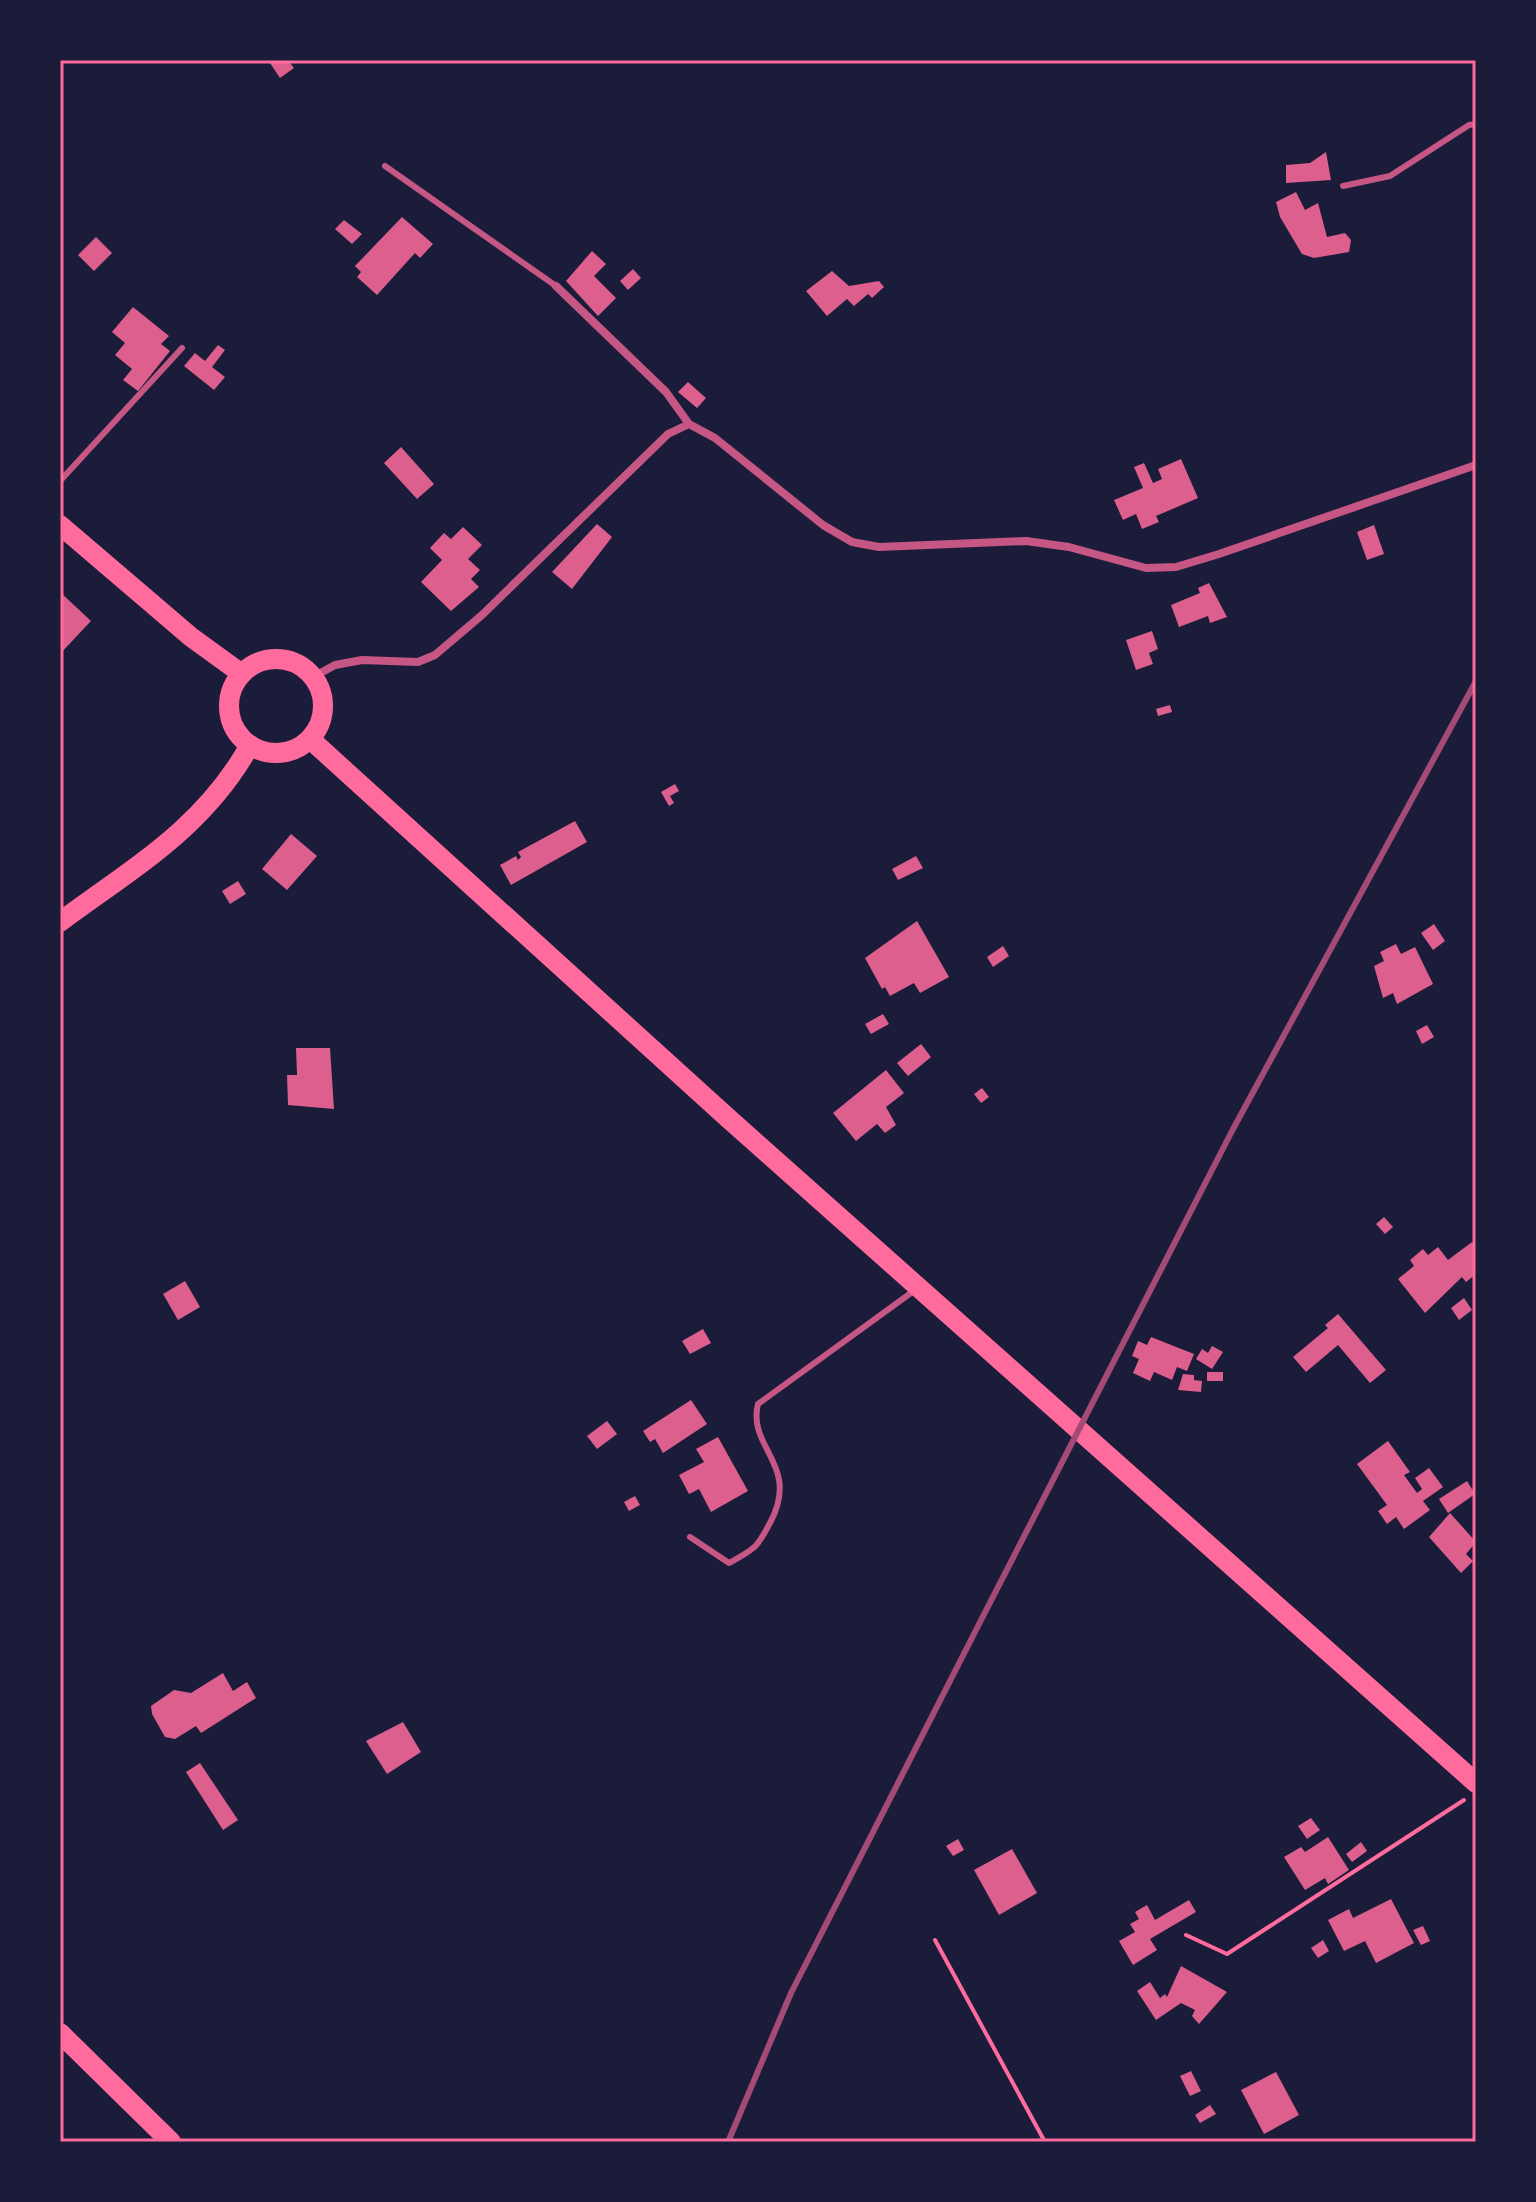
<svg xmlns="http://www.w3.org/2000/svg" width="1536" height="2202" font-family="Spectral,serif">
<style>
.building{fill:#dd5f8e}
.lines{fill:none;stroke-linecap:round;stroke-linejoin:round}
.path{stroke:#ff6b9d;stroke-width:4}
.service{stroke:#c65784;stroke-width:6}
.minor{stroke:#c65784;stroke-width:8}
.primary{stroke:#ff6b9d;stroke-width:20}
.rail{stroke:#a44b75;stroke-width:6}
.neatline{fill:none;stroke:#ff6b9d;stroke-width:3}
</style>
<rect width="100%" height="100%" fill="#1b1b3a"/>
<!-- building -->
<g class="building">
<path d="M268,60H288L294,68L280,78Z"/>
<path d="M1326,152L1331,180L1286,183V165L1310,163Z"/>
<path d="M1296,192L1305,210L1318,203L1327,237L1345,233L1351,240L1349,252L1314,258L1302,254L1280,217L1276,202Z"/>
<path d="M402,217L433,244L420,258L415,253L377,295L357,277L361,272L355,266Z"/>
<path d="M344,220L362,234L352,244L335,229Z"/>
<path d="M96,237L112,253L94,271L78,255Z"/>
<path d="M592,251L606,264L594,276L616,298L598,316L566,281Z"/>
<path d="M633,269L641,278L628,290L620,281Z"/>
<path d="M832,271L849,286L879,281L884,287L872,298L868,294L854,306L847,299L827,316L806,291Z"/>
<path d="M133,307L169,336L161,344L170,351L138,391L123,380L132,369L115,355L125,343L112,332Z"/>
<path d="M218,345L225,350L212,367L225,377L214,390L184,366L195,353L205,361Z"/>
<path d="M688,382L706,398L697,408L678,392Z"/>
<path d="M401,447L434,484L417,499L384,463Z"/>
<path d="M1181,459L1198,498L1156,516L1159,522L1142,529L1136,514L1123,520L1114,500L1143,488L1134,467L1144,463L1153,483L1162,479L1158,469Z"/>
<path d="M597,524L612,537L572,589L552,572Z"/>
<path d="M1374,525L1384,554L1367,560L1357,532Z"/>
<path d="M463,527L482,545L468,559L480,570L471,579L479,587L451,611L421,582L442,560L430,548L444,533L451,539Z"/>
<path d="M1209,583L1227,617L1210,623L1208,616L1179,627L1171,605L1200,593L1198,588Z"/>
<path d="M60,592L91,621L60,654Z"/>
<path d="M1152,631L1158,649L1149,653L1153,664L1136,670L1126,640Z"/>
<path d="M1170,705L1172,712L1158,716L1156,709Z"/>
<path d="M675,784L679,791L670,796L674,803L669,806L661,792Z"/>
<path d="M575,821L587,842L511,885L500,865L516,856L518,860L521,857L518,852Z"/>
<path d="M291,834L317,856L287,890L262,869Z"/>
<path d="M916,856L923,868L898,880L892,869Z"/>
<path d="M238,881L246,894L230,904L222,891Z"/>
<path d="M917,921L949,977L920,993L914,983L890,996L885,987L882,989L865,958Z"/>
<path d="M1434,924L1445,941L1433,950L1421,933Z"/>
<path d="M1396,944L1401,954L1415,947L1433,984L1397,1004L1393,993L1383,998L1374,966L1384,961L1380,952Z"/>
<path d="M1003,946L1009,956L993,967L987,957Z"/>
<path d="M883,1014L889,1024L871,1034L865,1024Z"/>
<path d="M1427,1025L1434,1037L1422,1044L1416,1031Z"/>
<path d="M921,1044L931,1057L908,1076L897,1063Z"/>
<path d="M296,1048H330L334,1109L288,1105L287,1075H297Z"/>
<path d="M886,1070L904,1093L886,1107L896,1125L885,1133L877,1124L856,1141L833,1113Z"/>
<path d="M982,1088L989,1097L981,1103L974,1094Z"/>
<path d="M1384,1217L1393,1227L1385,1234L1376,1224Z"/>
<path d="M1472,1242L1476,1247V1274L1466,1282L1462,1277L1425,1313L1398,1279L1414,1266L1410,1260L1423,1249L1428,1255L1438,1247L1448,1260Z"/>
<path d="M185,1281L200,1307L178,1320L163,1294Z"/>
<path d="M1464,1298L1472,1310L1459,1320L1451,1308Z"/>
<path d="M1338,1314L1386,1370L1370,1383L1338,1345L1306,1372L1293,1357L1328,1328L1325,1325Z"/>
<path d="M703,1329L711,1343L690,1354L682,1341Z"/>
<path d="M1151,1337L1194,1354L1187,1371L1177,1367L1172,1380L1154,1372L1150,1381L1133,1373L1139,1359L1132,1356L1138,1341L1147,1345Z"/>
<path d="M1212,1346L1223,1352L1212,1369L1196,1359L1202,1349L1208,1353Z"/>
<rect x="1207" y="1372" width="16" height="9"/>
<path d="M1183,1374L1194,1375V1380L1202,1381L1201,1392L1178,1390Z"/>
<path d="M691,1400L707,1424L663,1453L655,1439L650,1442L643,1431Z"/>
<path d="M607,1421L617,1434L597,1449L587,1436Z"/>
<path d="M718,1437L748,1491L711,1512L699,1489L689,1494L679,1475L704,1462L696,1449Z"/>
<path d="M1388,1441L1410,1472L1404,1475L1417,1493L1422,1489L1415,1478L1429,1468L1443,1487L1423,1501L1430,1510L1404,1529L1396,1517L1387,1524L1378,1511L1387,1505L1357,1464Z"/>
<path d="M1467,1481L1475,1494L1448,1513L1439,1499Z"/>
<path d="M635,1496L640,1505L629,1511L624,1502Z"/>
<path d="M1450,1513L1476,1542L1466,1554L1473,1561L1461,1573L1429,1537Z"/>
<path d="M223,1673L233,1691L247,1682L256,1698L201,1733L196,1726L175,1739L165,1737L152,1714L151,1706L174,1690L191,1693Z"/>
<path d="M403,1722L421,1752L387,1774L366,1741Z"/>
<path d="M200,1763L238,1820L223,1830L186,1772Z"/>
<path d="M1311,1818L1320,1830L1307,1839L1298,1826Z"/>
<path d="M1328,1837L1349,1870L1328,1884L1325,1878L1305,1890L1284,1857L1301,1847L1305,1852Z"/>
<path d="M958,1839L964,1850L953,1856L946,1846Z"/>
<path d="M1361,1842L1367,1851L1352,1862L1346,1854Z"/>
<path d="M1012,1849L1037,1893L999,1915L974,1870Z"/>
<path d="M1391,1899L1414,1943L1376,1963L1365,1941L1344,1951L1328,1920L1349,1909L1353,1918Z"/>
<path d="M1189,1900L1196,1912L1150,1939L1157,1950L1133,1965L1119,1941L1135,1932L1130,1924L1139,1919L1135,1912L1147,1905L1155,1920Z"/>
<path d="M1423,1926L1430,1941L1421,1945L1413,1930Z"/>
<path d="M1323,1940L1329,1951L1318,1958L1311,1948Z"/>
<path d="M1181,1966L1227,1992L1199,2024L1192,2016L1195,2010L1181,2003L1156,2020L1137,1991L1150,1982L1160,1998L1165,1994L1167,1997Z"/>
<path d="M1191,2071L1201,2091L1190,2096L1180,2076Z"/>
<path d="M1276,2072L1299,2115L1264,2134L1241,2090Z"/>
<path d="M1210,2105L1216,2114L1200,2123L1195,2115Z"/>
</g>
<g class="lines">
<!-- path -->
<g class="path">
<path d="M1186,1935L1227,1954L1464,1800"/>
<path d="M935,1940L1045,2142"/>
</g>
<!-- service -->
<g class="service">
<path d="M385,166L556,286"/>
<path d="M1343,186L1390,176L1469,125L1476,124"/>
<path d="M60,481L182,348"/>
<path d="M690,1537L729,1563C756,1548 757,1548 771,1521C800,1464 747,1448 758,1404L915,1290"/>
</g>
<!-- minor -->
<g class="minor">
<path d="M556,286L666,392L689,424"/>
<path d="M313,677L335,665L362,660L418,662L435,655L482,615L668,434L689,424L715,438L823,525L852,542L879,547L1026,541L1069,547L1146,568L1176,567L1219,554L1476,465"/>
</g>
<!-- primary -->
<g class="primary">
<path d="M60,525L191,637L242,674"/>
<circle cx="276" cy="706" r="47"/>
<path d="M310,739L729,1119L1476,1783"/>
<path d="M60,922C134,867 204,828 250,745"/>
<path d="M60,2033L171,2142"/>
</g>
<!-- rail -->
<path class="rail" d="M728,2142L791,1993L976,1630L1232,1131L1476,681"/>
</g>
<!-- border -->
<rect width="1536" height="2202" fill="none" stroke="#1b1b3a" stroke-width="124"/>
<rect x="62" y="62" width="1412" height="2078" class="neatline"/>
</svg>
